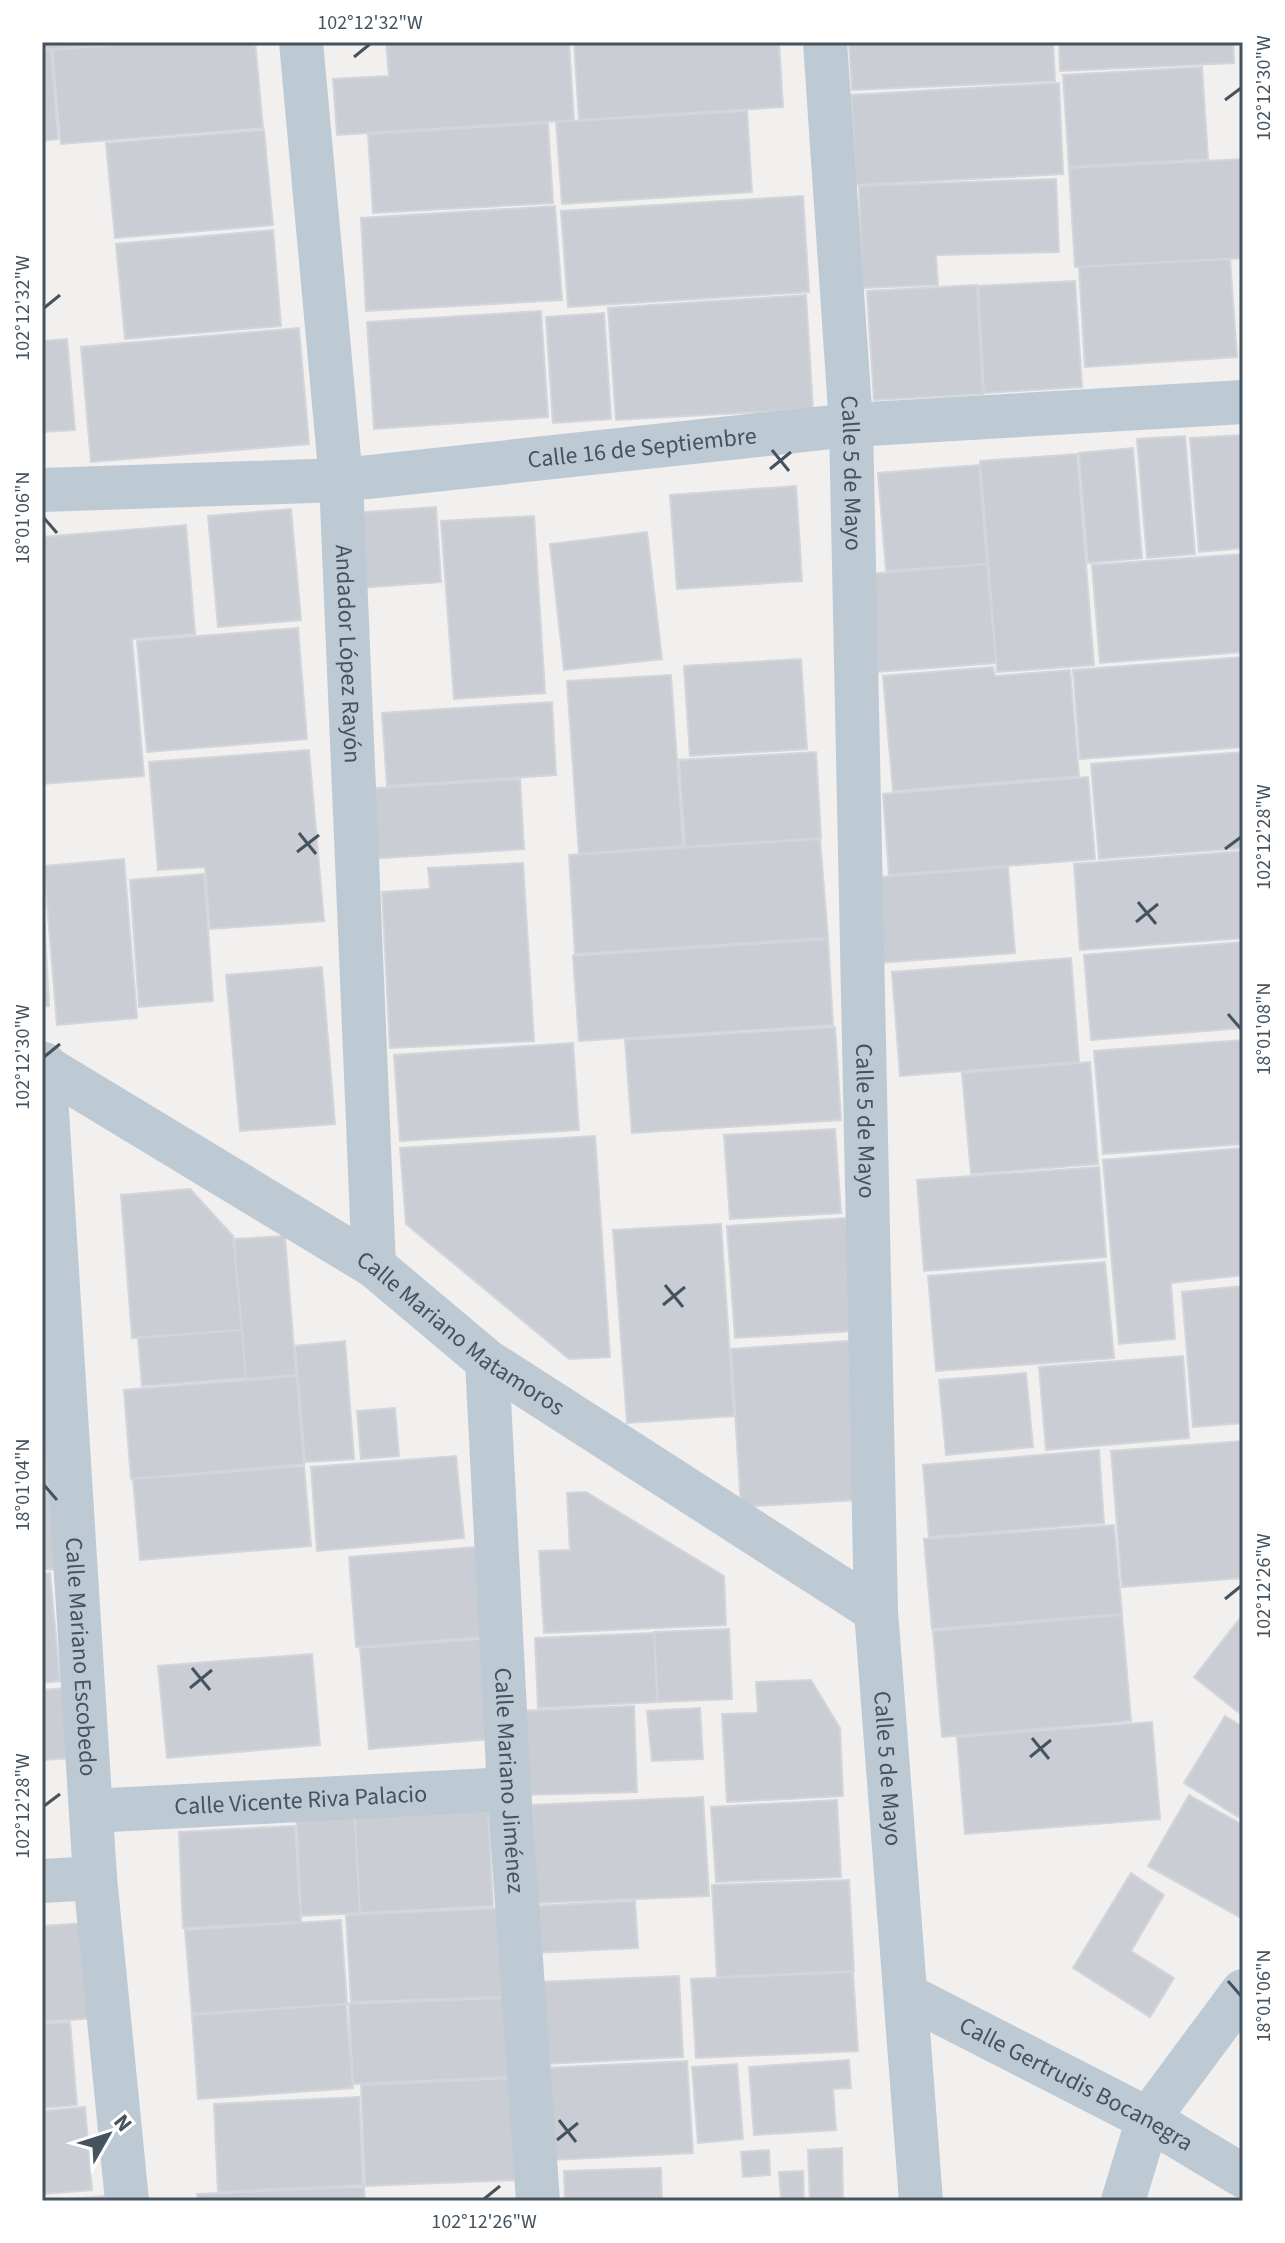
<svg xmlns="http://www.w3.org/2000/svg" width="1285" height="2243" font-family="'Source Sans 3',sans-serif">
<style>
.building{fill:#caced4;stroke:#d2d5db;stroke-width:2}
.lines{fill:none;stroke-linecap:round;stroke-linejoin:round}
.minor{stroke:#becad3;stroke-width:44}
.ticks{fill:none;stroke:#45535f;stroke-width:3}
.labels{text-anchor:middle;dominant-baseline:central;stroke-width:6;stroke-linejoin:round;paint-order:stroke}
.street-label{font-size:24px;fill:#45535f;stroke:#fff}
.neatline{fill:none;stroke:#45535f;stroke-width:3}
.ticks-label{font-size:20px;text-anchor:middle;fill:#45535f}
</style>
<rect width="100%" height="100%" fill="#f2efef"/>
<!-- building -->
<g class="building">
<path d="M42,42H108L109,45L42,50Z"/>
<path d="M150,42H255L263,128L61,144L52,50Z"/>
<path d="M386,42H569L574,120L337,135L333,79L389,76Z"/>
<path d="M574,42H779L783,107L579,120Z"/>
<path d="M849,42H1053L1055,81L852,90Z"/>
<path d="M1059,42H1233L1234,63L1060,71Z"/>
<path d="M51,50L58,139L42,141V51Z"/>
<path d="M1202,67L1208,159L1069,167L1063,75Z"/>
<path d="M1059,83L1063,174L856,185L851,95Z"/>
<path d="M747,111L752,192L562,204L556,122Z"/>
<path d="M548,123L553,203L373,213L368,134Z"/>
<path d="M264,130L273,225L115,238L106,143Z"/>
<path d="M1243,159V258L1075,267L1069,168Z"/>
<path d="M1056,179L1059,252L936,255L938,285L862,288L859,186Z"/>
<path d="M803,196L809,292L568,307L561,211Z"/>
<path d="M555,206L562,300L366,311L361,218Z"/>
<path d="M273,230L281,326L125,339L116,244Z"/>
<path d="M1230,259L1237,357L1085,367L1079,267Z"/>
<path d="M1075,281L1082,387L984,393L978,286Z"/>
<path d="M977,285L983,394L874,400L867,291Z"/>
<path d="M806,295L813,409L616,420L608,308Z"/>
<path d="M541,311L548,417L374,429L367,322Z"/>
<path d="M604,313L611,419L553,423L546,317Z"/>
<path d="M299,328L309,444L91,462L81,347Z"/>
<path d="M67,339L75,430L42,432V341Z"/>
<path d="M1243,435V548L1199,552L1190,438Z"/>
<path d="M1185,436L1195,554L1147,558L1137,439Z"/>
<path d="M1133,448L1142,558L1088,563L1079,453Z"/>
<path d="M1077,454L1094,665L997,672L980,461Z"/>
<path d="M979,465L987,564L886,571L878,473Z"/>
<path d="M796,486L802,581L677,589L670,495Z"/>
<path d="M436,507L441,582L358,588L352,513Z"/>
<path d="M291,509L301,620L218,627L208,516Z"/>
<path d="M534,516L545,693L454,699L441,521Z"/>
<path d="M186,525L195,634L132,639L144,776L42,784V537Z"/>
<path d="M647,532L662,659L564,670L550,544Z"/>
<path d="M1243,554V652L1100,663L1092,565Z"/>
<path d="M987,564L996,663L876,672L868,574Z"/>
<path d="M298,628L307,739L147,752L137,641Z"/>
<path d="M1243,657V747L1080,759L1073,670Z"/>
<path d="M801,659L807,749L690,756L684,666Z"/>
<path d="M993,667L995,676L1070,670L1079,776L893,791L883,676Z"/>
<path d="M671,675L683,846L579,854L567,681Z"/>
<path d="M552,702L556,775L387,786L382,713Z"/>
<path d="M309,750L324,921L210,929L205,867L158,870L149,762Z"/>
<path d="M816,752L821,838L685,847L679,760Z"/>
<path d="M1243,752V848L1099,859L1091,764Z"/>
<path d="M1088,777L1095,859L889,875L883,794Z"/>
<path d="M520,779L524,849L368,859L363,789Z"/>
<path d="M820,839L828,938L575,954L569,855Z"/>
<path d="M1243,851V938L1080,950L1074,864Z"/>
<path d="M124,859L137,1018L57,1025L44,866Z"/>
<path d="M523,863L534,1041L390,1048L382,892L430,889L428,868Z"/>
<path d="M1008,867L1015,953L878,963L870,878Z"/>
<path d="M204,874L213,1001L139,1007L130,880Z"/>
<path d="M42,878L49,1006L42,1007Z"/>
<path d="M828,939L833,1025L579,1041L573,956Z"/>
<path d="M1243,942V1028L1091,1040L1084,955Z"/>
<path d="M1071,958L1079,1062L900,1076L892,972Z"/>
<path d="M322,967L335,1124L240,1131L226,975Z"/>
<path d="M835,1027L841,1120L632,1133L625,1040Z"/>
<path d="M1243,1040V1144L1103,1154L1094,1051Z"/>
<path d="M573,1043L579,1130L400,1141L394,1055Z"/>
<path d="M1090,1062L1098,1164L971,1174L962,1073Z"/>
<path d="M835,1129L841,1213L730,1219L724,1135Z"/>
<path d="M595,1136L610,1357L569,1359L406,1224L400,1148Z"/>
<path d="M1243,1148V1275L1171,1283L1175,1339L1119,1344L1103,1160Z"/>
<path d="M1099,1167L1106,1257L924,1271L917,1180Z"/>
<path d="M190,1189L233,1236L242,1330L132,1338L121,1195Z"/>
<path d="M846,1218L854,1331L735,1338L727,1226Z"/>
<path d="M721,1224L734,1416L627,1423L613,1230Z"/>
<path d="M285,1236L296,1375L246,1379L234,1239Z"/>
<path d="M1105,1262L1114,1358L936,1371L928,1276Z"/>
<path d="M1243,1286V1423L1193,1427L1182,1292Z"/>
<path d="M242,1330L246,1378L142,1386L138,1338Z"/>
<path d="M862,1340L873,1499L741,1507L731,1349Z"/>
<path d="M345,1341L354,1459L305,1462L295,1346Z"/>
<path d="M1183,1356L1189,1438L1046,1450L1039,1367Z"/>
<path d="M1026,1373L1033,1447L946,1455L939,1380Z"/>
<path d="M297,1376L304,1464L131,1479L124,1390Z"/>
<path d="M56,1398L63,1489L42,1491V1399Z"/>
<path d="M395,1408L399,1456L361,1459L357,1411Z"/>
<path d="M1243,1441V1578L1122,1587L1111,1451Z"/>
<path d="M1099,1450L1104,1523L929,1537L923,1465Z"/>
<path d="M456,1456L464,1538L317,1551L311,1467Z"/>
<path d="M304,1466L311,1546L140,1560L133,1479Z"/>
<path d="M52,1491L59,1569L42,1570V1492Z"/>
<path d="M586,1492L724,1576L726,1625L544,1633L539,1551L570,1550L567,1493Z"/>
<path d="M1114,1525L1122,1614L932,1629L924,1539Z"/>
<path d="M488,1546L497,1636L356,1647L349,1557Z"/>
<path d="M50,1573L60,1681L42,1683V1574Z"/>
<path d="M1122,1615L1131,1721L942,1737L933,1631Z"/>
<path d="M1241,1617L1243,1619V1716L1194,1677Z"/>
<path d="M729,1629L732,1699L658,1702L654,1632Z"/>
<path d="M654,1633L657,1702L538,1708L535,1638Z"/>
<path d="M496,1638L506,1738L369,1749L360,1648Z"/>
<path d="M312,1654L320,1745L167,1758L158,1666Z"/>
<path d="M811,1680L840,1728L843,1796L727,1802L722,1714L758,1713L756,1682Z"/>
<path d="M68,1688L74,1758L42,1760V1690Z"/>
<path d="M634,1706L637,1792L521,1795L518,1711Z"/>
<path d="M700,1708L703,1759L652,1761L647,1711Z"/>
<path d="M1225,1716L1243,1727V1820L1184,1783Z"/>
<path d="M1152,1722L1160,1819L965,1834L957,1737Z"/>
<path d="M1189,1795L1243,1825V1919L1148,1866Z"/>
<path d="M703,1797L709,1896L537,1903L532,1805Z"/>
<path d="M837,1800L841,1877L716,1882L711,1807Z"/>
<path d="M354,1806L360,1913L301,1916L296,1808Z"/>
<path d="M488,1810L493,1906L360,1913L355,1817Z"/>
<path d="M295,1826L301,1922L183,1928L179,1832Z"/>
<path d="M1131,1873L1164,1895L1131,1951L1174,1978L1150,2017L1073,1968Z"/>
<path d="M849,1880L854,1971L717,1977L712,1885Z"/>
<path d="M635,1901L638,1948L533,1953L532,1906Z"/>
<path d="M500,1908L504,1997L351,2002L346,1915Z"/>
<path d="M341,1920L347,2004L192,2014L185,1930Z"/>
<path d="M86,1923L94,2018L42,2022V1926Z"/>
<path d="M853,1972L858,2051L696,2058L691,1979Z"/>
<path d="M679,1976L683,2057L543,2064L540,1982Z"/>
<path d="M505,1998L508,2077L353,2084L349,2004Z"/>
<path d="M346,2004L353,2088L198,2099L192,2015Z"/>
<path d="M70,2022L77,2105L42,2108V2024Z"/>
<path d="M849,2060L851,2088L833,2089L836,2130L754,2135L749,2067Z"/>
<path d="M687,2061L693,2153L550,2160L545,2068Z"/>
<path d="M737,2064L743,2139L698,2143L692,2067Z"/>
<path d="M514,2078L518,2180L365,2186L361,2085Z"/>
<path d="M359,2097L363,2185L218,2192L214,2104Z"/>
<path d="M85,2107L92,2190L42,2194V2111Z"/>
<path d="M842,2148L843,2201H810L808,2150Z"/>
<path d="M769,2150L770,2175L743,2177L741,2152Z"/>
<path d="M661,2168L662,2201H565L564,2171Z"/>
<path d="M803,2171L804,2201H719L781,2199L779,2172Z"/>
<path d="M364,2187L365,2201H198L197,2194Z"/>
<path d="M105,2196L106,2201H42Z"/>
</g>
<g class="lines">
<!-- minor -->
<g class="minor">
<path id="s1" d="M301,42L341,480L374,1266"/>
<path id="s2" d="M825,42L851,425L876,1611L921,2201"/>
<path id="s3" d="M42,490L341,480L851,425L1243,402"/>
<path id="s4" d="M44,1064L95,1878L127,2201"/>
<path id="s5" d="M42,1065L374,1266L487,1361L876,1611"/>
<path id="s6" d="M487,1361L509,1789L538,2201"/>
<path id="s7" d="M91,1811L509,1789"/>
<path d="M42,1881L95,1878"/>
<path id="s8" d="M906,1995L1148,2119L1243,2176"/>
<path d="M1123,2201L1148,2119L1243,1991"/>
</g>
</g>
<!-- ticks -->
<path class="ticks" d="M354,57L370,44M1225,100L1241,88M44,308L60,295M772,450L789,471M770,469L791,452M44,518L57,533M299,833L316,854M1225,849L1241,837M297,852L319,835M1138,902L1156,924M1136,922L1158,904M1228,1014L1241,1029M44,1057L60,1044M665,1285L683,1307M663,1305L685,1287M44,1485L57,1500M1225,1599L1241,1586M192,1668L210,1690M190,1688L212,1670M1032,1738L1049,1759M1030,1757L1051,1740M44,1806L60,1794M1228,1981L1241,1996M559,2120L576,2142M557,2140L578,2123M484,2199L500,2186"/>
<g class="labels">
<!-- street labels -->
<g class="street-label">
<text stroke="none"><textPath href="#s3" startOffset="602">Calle 16 de Septiembre</textPath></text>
<text stroke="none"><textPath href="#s2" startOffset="432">Calle 5 de Mayo</textPath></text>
<text stroke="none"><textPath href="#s1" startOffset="614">Andador López Rayón</textPath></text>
<text stroke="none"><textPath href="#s2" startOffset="1080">Calle 5 de Mayo</textPath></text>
<text stroke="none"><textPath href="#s5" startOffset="498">Calle Mariano Matamoros</textPath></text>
<text stroke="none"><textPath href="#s4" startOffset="594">Calle Mariano Escobedo</textPath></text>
<text stroke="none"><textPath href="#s2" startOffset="1728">Calle 5 de Mayo</textPath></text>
<text stroke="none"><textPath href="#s6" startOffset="420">Calle Mariano Jiménez</textPath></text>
<text stroke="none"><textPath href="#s7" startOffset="210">Calle Vicente Riva Palacio</textPath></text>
<text stroke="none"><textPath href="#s8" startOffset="192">Calle Gertrudis Bocanegra</textPath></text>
</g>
</g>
<!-- border -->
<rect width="1285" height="2243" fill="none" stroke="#ffffff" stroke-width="88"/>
<!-- north arrow -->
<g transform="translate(108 2135) rotate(51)" stroke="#ffffff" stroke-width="6" paint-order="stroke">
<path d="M0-6L14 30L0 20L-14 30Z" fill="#45535f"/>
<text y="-12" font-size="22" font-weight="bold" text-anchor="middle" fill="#45535f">N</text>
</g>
<rect x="44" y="44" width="1197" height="2155" class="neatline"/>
<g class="ticks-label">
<text x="370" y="29">102°12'32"W</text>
<text transform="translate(1263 88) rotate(-90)" y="7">102°12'30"W</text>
<text transform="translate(22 308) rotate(-90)" y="7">102°12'32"W</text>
<text transform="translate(22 518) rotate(-90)" y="7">18°01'06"N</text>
<text transform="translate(1263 837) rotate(-90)" y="7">102°12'28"W</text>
<text transform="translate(1263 1029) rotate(-90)" y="7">18°01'08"N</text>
<text transform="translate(22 1057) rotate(-90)" y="7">102°12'30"W</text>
<text transform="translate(22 1485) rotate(-90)" y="7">18°01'04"N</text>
<text transform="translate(1263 1586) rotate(-90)" y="7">102°12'26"W</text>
<text transform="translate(22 1806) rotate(-90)" y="7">102°12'28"W</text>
<text transform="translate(1263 1996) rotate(-90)" y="7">18°01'06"N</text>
<text x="484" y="2228">102°12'26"W</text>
</g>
</svg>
